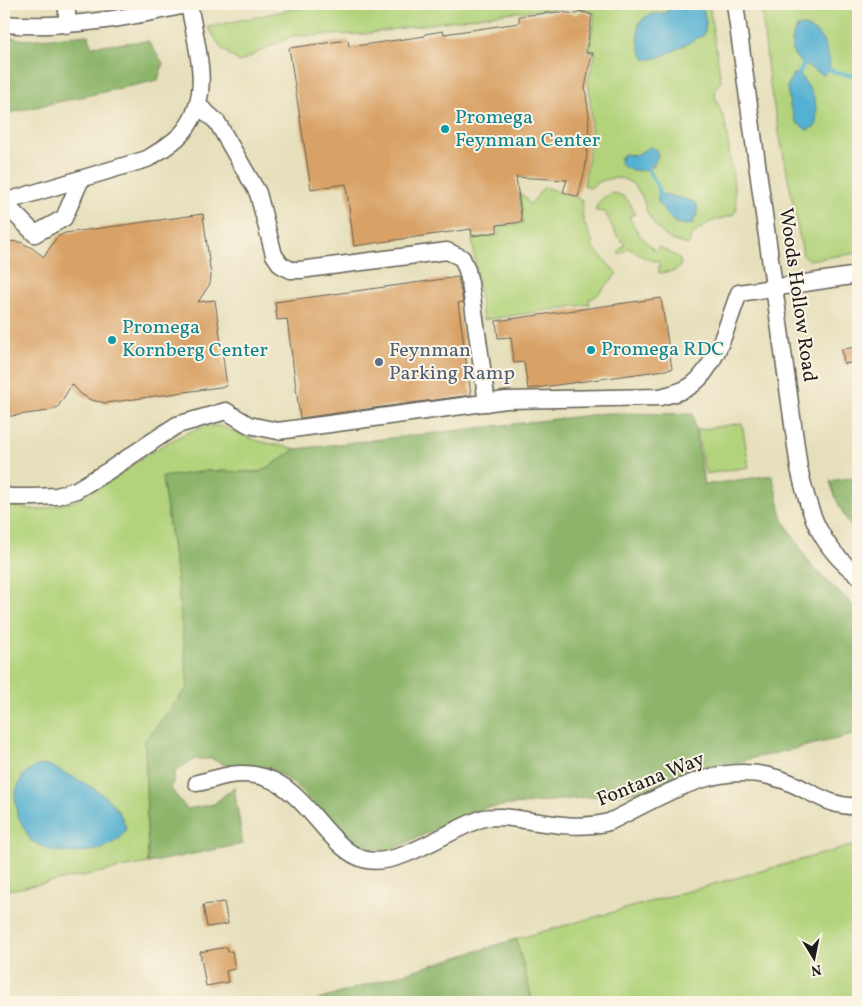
<svg xmlns="http://www.w3.org/2000/svg" width="862" height="1006" font-family="Vollkorn,serif">
<style>
.green{fill:#b2d37b;stroke:#67784c;fill-rule:evenodd}
.forest{fill:#8db56b;stroke:#546844}
.water{fill:#54b1d2;stroke:#386677}
.lines{fill:none;stroke-linecap:round;stroke-linejoin:round}
.stream{stroke:#54b1d2;stroke-width:4}
.building{fill:#d8a165}
.minor-casing{stroke:#636054;stroke-width:19}
.minor{stroke:#fff;stroke-width:16}
.culture-dot{fill:#0f9aa8;stroke:#fcf5e5;stroke-width:2}
.service-dot{fill:#5c6f8a;stroke:#fcf5e5;stroke-width:2}
.labels{text-anchor:middle;dominant-baseline:central;stroke-width:4;stroke-linejoin:round;paint-order:stroke}
.culture-label{font-size:20px;fill:#0d838f;stroke:#fcf5e5;text-anchor:start}
.street-label{font-size:20px;fill:#1c1c1c;stroke:#fcf5e5}
.service-label{font-size:20px;fill:#4e5e75;stroke:#fcf5e5;text-anchor:start}
</style>
<rect width="100%" height="100%" fill="#fcf5e5"/>
<filter id="ink" filterUnits="userSpaceOnUse"><feTurbulence type="fractalNoise" baseFrequency=".02" numOctaves="2"/><feDisplacementMap in="SourceGraphic" scale="10" xChannelSelector="R" yChannelSelector="G"/><feConvolveMatrix kernelMatrix="1 2 1 2 8 2 1 2 1" color-interpolation-filters="sRGB"/></filter>
<filter id="wash" filterUnits="userSpaceOnUse"><feTurbulence type="fractalNoise" baseFrequency=".0096" numOctaves="4" result="noise"/><feDisplacementMap in="SourceGraphic" scale="20" xChannelSelector="R" yChannelSelector="G"/><feGaussianBlur stdDeviation="1.12" result="paint"/><feColorMatrix in="noise" values="0 0 0 0 0 0 0 0 0 0 0 0 0 0 0 0 0 1.4 0 .05"/><feComposite in="paint" operator="in"/></filter>
<g filter="url(#wash)">
<rect width="100%" height="100%" fill="#e6dfbb"/>
<!-- green -->
<g class="green">
<path d="M318,4H662L668,7V12C653,16 654,9 639,23L678,48L691,40L704,35L706,23L702,4H709L721,81L716,87L715,97L725,121L737,208L733,215L710,222L691,236L689,245C678,243 667,239 659,230C655,225 649,217 646,210C645,207 645,203 643,199C633,174 609,173 590,188L584,185L591,138V111L588,80L596,52L588,51L595,13L575,7L504,13L363,34L292,36L239,62L222,49L208,27ZM647,149L655,165L646,170L630,154L638,156L639,153ZM664,194L697,204V214L692,224L675,223L658,202Z"/>
<path d="M761,4H858V253L809,260L803,255L769,81Z"/>
<path d="M544,187L583,200C579,217 587,229 594,244L592,246L617,274L595,297L589,299L590,304L483,320L472,239L499,235L498,226L523,223L519,193L524,196L530,205Z"/>
<path d="M613,193C628,196 629,201 635,214L629,217L639,234L655,251L659,247L679,258L681,263L679,268L674,271L659,273V262L647,259L628,248L620,255L618,252L625,244L617,236L605,212L595,211C598,200 603,197 613,193Z"/>
<path d="M742,423L749,467L705,474L697,430Z"/>
<path d="M205,426H220L258,441L296,449L261,472L208,471L162,478L176,571L188,687L145,741L148,863L9,890L4,862V505L39,510L72,502L114,479L146,455L182,435Z"/>
<path d="M858,844V1002H533L516,939Z"/>
</g>
<!-- forest -->
<g class="forest">
<path d="M89,35L91,46L148,41L163,63L158,80L4,114V36L26,40Z"/>
<path d="M608,413L693,414L704,485L772,475L783,520L812,567L858,610V734L711,768L657,790L483,808L388,851L354,845L291,782L270,768H232L212,759H195L176,770L171,789L187,809L214,804L234,787L243,844L148,863L145,741L188,687L176,571L162,477L208,471L261,472L296,449Z"/>
<path d="M858,477V535C844,519 836,501 830,481Z"/>
<path d="M516,939L533,1002H311Z"/>
</g>
<!-- water -->
<g class="water">
<path d="M662,4H702L706,23L704,35C687,42 662,61 645,59C637,48 638,37 639,23C653,10 653,16 668,12V7Z"/>
<path d="M805,26L817,33L824,43L830,61L829,69L824,75C802,64 782,57 797,27Z"/>
<path d="M793,74H799C814,92 818,103 816,126L807,130L796,122L790,106L787,87Z"/>
<path d="M650,147L656,149L658,156C651,174 634,174 620,164L621,157L625,154L638,156L639,153Z"/>
<path d="M664,194L692,201L697,204V214L692,224C673,228 668,214 658,202V197Z"/>
<path d="M48,765C79,781 117,793 126,829L119,839L102,849L77,853L53,851L31,841L17,814L15,793L23,775L36,766Z"/>
</g>
<g class="lines">
<!-- stream -->
<g class="stream">
<path d="M829,69L835,72L858,77"/>
<path d="M799,74L803,65"/>
<path d="M648,168C652,179 659,184 660,195"/>
</g>
</g>
<g id="blocks">
<!-- building -->
<g class="building">
<path d="M579,11L592,15L586,53H593L589,67L585,88L589,115L588,143L585,170L578,197L563,192L567,180L516,177L522,222L497,225V232L472,236L471,229L354,246L346,184L311,189L289,48L348,40L349,47L425,36V34L443,31L444,34L519,23V16L559,12L577,14Z"/>
<path d="M203,214L211,276L210,284L198,302L215,300L227,386L106,403L91,400L81,394L72,384L58,407L48,411L4,417V241L20,242L32,248L44,257L57,237L65,233Z"/>
<path d="M458,277L463,302L458,303L471,395L300,418L287,319L277,320L275,302Z"/>
<path d="M661,298L672,369L528,389L524,362L514,363L511,337L498,338L496,321Z"/>
<path d="M858,347V362L844,364L842,349Z"/>
<path d="M224,902L228,924L207,927L203,905Z"/>
<path d="M227,947L228,952L232,951L235,969L226,971L228,982L206,986L200,952Z"/>
</g>
</g>
</g>
<g filter="url(#ink)">
<use href="#blocks" fill-opacity="0" stroke="#636054" stroke-width="1"/>
<g class="lines">
<defs>
<g id="minor">
<path d="M67,4V25"/>
<path d="M735,4L799,468C809,513 820,547 858,575"/>
<path d="M4,24C67,29 128,18 190,4"/>
<path d="M199,106L217,122L258,193L274,255L281,265L291,270H300L447,251L462,258L467,270L470,283L487,403"/>
<path d="M4,202L147,159C160,151 175,142 184,131C214,94 196,46 189,4"/>
<path d="M4,203L35,234L64,218L81,179"/>
<path d="M4,495L10,497H34L57,496L76,490L108,471L177,425L226,411L249,425L278,431L506,400L660,397C671,394 683,392 692,385C717,367 728,321 739,293L858,275"/>
<path d="M197,783C208,781 219,777 230,775C278,768 299,799 327,831C337,842 348,854 363,859C397,870 450,828 484,818C490,817 496,817 503,817C538,821 575,831 609,822C665,795 720,757 783,780C809,789 829,808 858,806"/>
</g>
</defs>
<!-- minor casing -->
<use href="#minor" class="minor-casing"/>
<!-- minor -->
<use href="#minor" class="minor"/>
</g>
</g>
<!-- markers -->
<g class="culture-dot">
<circle cx="445" cy="129" r="5"/>
<circle cx="112" cy="340" r="5"/>
<circle cx="591" cy="350" r="5"/>
</g>
<circle class="service-dot" cx="379" cy="362" r="5"/>
<g class="labels">
<!-- culture labels -->
<g class="culture-label">
<text x="455" y="118">Promega<tspan x="455" dy="23">Feynman Center</tspan></text>
<text x="122" y="328">Promega<tspan x="122" dy="23">Kornberg Center</tspan></text>
<text x="601" y="350">Promega RDC</text>
</g>
<!-- street labels -->
<g class="street-label">
<text transform="translate(797 295) rotate(82)">Woods Hollow Road</text>
<text transform="translate(651 780) rotate(-22)">Fontana Way</text>
</g>
<!-- service labels -->
<g class="service-label">
<text x="389" y="351">Feynman<tspan x="389" dy="23">Parking Ramp</tspan></text>
</g>
</g>
<!-- margin -->
<rect width="862" height="1006" fill="none" stroke="#fcf5e5" stroke-width="20"/>
<!-- north arrow -->
<g transform="translate(814 958) rotate(170)" stroke="#fcf5e5" stroke-width="4" paint-order="stroke">
<path d="M0-4L9 19L0 12L-9 19Z" fill="#1c1c1c"/>
<text y="-8" font-size="14" font-weight="bold" text-anchor="middle" fill="#1c1c1c">N</text>
</g>
</svg>
